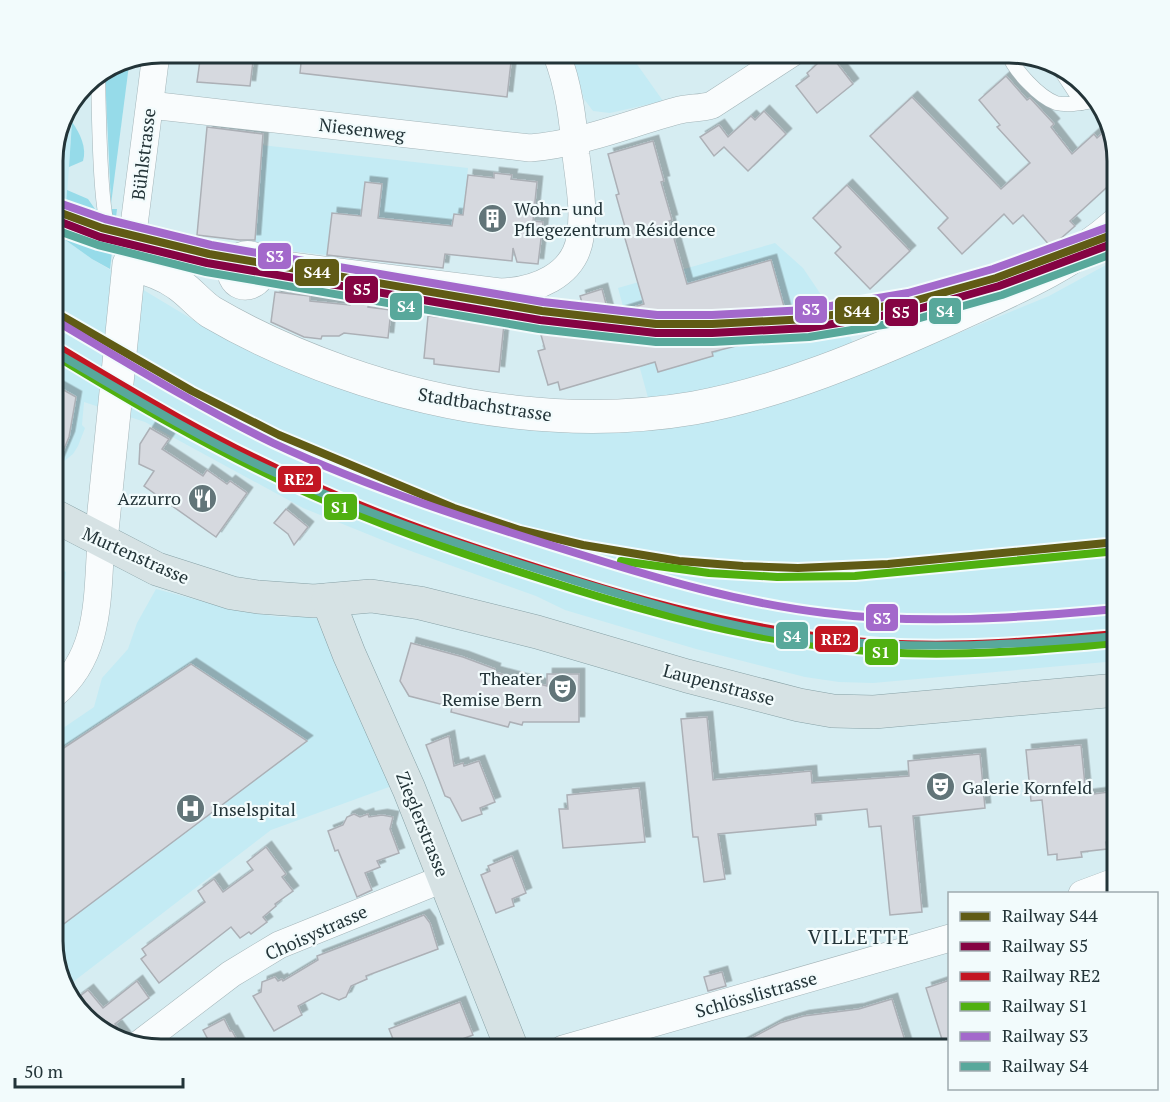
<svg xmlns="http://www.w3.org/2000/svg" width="1170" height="1102" font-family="'PT Serif',serif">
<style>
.built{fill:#c4ebf4}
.green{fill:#96dbe9}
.building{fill:#d6d9df;stroke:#acb0b6;stroke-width:1.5;filter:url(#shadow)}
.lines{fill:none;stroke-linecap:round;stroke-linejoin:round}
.service-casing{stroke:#a4b5b9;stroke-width:15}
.minor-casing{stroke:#a4b5b9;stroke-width:28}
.secondary-casing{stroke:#a4b5b9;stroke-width:34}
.primary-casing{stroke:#87a1a6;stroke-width:34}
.service{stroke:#f9fcfd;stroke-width:14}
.minor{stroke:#f9fcfd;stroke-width:27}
.secondary{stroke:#f9fcfd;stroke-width:33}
.primary{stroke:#d6e2e4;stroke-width:33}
.rail-1-casing{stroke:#f2fbfc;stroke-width:12}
.rail-2-casing{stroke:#f2fbfc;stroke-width:12}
.rail-3-casing{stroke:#f2fbfc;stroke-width:12}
.rail-4-casing{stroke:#f2fbfc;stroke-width:12}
.rail-5-casing{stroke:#f2fbfc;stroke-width:12}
.rail-6-casing{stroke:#f2fbfc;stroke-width:12}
.rail-1{stroke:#605b15;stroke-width:8}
.rail-2{stroke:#850343;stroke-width:8}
.rail-3{stroke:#c31622;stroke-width:8}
.rail-4{stroke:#50b010;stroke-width:8}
.rail-5{stroke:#a369cb;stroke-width:8}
.rail-6{stroke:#58a89b;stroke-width:8}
.labels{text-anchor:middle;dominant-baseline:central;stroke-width:4.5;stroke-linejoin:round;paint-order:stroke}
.street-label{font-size:18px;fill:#233438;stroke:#f2fbfc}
.poi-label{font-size:18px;fill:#233438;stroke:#f2fbfc;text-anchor:start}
.neighbourhood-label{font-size:20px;letter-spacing:1.5px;fill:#233438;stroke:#f2fbfc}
.rim{fill:none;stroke:#233438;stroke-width:3}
.line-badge{stroke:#f2fbfc;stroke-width:2}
.badge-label{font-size:16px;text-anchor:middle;font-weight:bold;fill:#fff}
</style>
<defs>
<filter id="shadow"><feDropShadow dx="5.5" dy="-5.5" stdDeviation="0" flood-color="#0004"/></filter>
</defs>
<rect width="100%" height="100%" fill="#d6edf2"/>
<!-- built -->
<g class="built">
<path d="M571,53H629L663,101L610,113L593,111L584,99Z"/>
<path d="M69,106L72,111V122L64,239L92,259L225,339L292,370L314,379L481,423L558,432L908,354L1049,296L1117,259V661L873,683L839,682L805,677L696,649L565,610L536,596L397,546L303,508L145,422L84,402L82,425L85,428L78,446L73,454L63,462L58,464L53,462V153L64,113Z"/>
<path d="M261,145L468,168L463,215L454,214L452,226L378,218L382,184L365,182L361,216L332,213L327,255L281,250V245L255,242L259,204L257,203Z"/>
<path d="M775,243L803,268L857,348L824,362L650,405L618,288Z"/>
<path d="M53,567L66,572L54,659L53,660Z"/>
<path d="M156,589L239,611L280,617H336L394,759L389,787L271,830L69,985L53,948V735L94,707L102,678L128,649L137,623Z"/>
</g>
<!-- green -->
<g class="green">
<path d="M129,65L111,204L105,74Z"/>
<path d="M72,122C80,133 87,148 83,161L69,167Z"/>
<path d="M67,190L88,199L95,209H117L110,269L92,259L64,239Z"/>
</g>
<!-- building -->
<g class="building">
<path d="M201,53H254L250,86L197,82Z"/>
<path d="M302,53H512L507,97L300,73Z"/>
<path d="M827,55L830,59L833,58L853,84L817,113L796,86L809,76L807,73Z"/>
<path d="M1006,76L1027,100L1030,98L1054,124L1051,127L1072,154L1094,134L1097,138L1106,130L1117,154V178L1070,221L1075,226L1051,247L1023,215L1013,224L1004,214L962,254L938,228L948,218L870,136L912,97L1001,189L1030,163L997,127L1000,125L979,100Z"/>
<path d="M764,111L786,134L748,171L724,147L714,156L700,137L719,125L728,137L751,116L755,120Z"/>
<path d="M207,127L263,134L255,240H239L197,235Z"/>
<path d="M653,141L664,181L661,182L672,220L669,221L687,284L771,260L790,328L751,339L752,342L712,352L713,356L658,372L655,362L560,390L558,382L548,385L538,351L545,349L541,335L588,322L580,296L602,289L609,315L644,304L624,235L627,234L616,195L619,194L608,154Z"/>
<path d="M494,173L512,175L511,179L537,182L533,221L543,222L538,264L517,262L513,248L512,261L445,254L443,268L327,255L332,213L361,216L365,182L382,184L378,218L452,226L454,214L463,215L468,175L494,178Z"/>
<path d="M847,185L910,251L870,289L835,253L841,247L813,218Z"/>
<path d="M275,292L310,296V301L350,305L351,299L369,301L368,307L391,310L388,338L344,333L339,336H322L321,339L304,337L271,322Z"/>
<path d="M428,316L504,324L499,372L434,364V359L424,358Z"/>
<path d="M53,384L76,397L69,437L53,475Z"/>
<path d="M150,428L169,439L162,449L203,476L207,470L227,484L230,481L247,493L216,537L144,486L154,471L139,464L140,444Z"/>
<path d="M286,509L308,527L294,545L288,534L274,523Z"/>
<path d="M411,643L463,657L495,669L494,672L547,686V674H579V722H523L522,725L510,722L508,727L451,712L452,707L409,696L400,681Z"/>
<path d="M191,664L307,741L53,932V755Z"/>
<path d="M707,717L713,780L811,771L812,783L909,776L908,761L980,754L985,808L913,816L922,912L890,915L881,826L869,827L867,809L815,814L816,825L718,834L725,879L704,882L698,837H693L681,719Z"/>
<path d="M449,736L454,766L463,763L464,766L479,761L495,802L480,808L482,814L462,821L450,798L445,796L426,745Z"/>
<path d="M1081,745L1086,795L1117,791V840L1106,842L1107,849L1081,852L1082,857L1057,860V854L1048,855L1042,800L1031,801L1026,750Z"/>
<path d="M639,788L645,842L563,848L559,809H568L567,795Z"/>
<path d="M354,814L360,817L368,814L369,817L382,815L393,817L390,829L399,853L377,861L380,867L365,873L372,890L357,897L338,850L335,851L328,831L343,825L347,817Z"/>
<path d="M266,847L286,874L282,877L293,891L275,904L276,906L263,917L267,922L251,934L249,932L240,938L231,927L159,983L141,959L146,955L142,949L205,902L198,891L214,879L223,892L253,870L247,862Z"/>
<path d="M512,856L526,893L512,899L514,906L496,913L481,875L490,871L488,866Z"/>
<path d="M424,915L430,923L438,949L366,976L367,979L351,986L346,997L339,1000L322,993L298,1006L302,1015L274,1031L253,996L261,992L262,982L275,977L278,981L282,979L283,981L318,960L317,956Z"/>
<path d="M722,972L726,986L708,991L704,977Z"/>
<path d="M950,980V1049H945L926,988Z"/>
<path d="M137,981L149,998L115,1024L125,1037L123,1042L84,1018L76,999L88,990L103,1008Z"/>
<path d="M892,999L906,1044L887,1049H731L780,1023L804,1016L859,1009Z"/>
<path d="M460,1002L473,1035L436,1049H397L389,1029Z"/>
<path d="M224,1019L230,1031H232L242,1049H213L203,1030Z"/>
</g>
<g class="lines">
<defs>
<g id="service">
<path d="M1008,53C1013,69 1039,97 1056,103C1068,106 1082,103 1093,101"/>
<path d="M1063,74L1082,103"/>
<path d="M98,76C99,103 99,218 111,235C116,242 122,243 131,245"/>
<path d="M1085,84L1092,97"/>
</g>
<g id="minor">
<path d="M150,105L530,148C580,144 628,124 676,111C688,107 700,109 712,105L792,53"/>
<path d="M129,264L156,54"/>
<path d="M263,266C265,284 240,295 232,277C224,257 254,244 263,266L283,265L500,292C535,291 574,276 580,238C585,211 579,182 576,155C573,121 569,85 556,53"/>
<path d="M53,695C101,656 97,597 101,541"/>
<path d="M1082,894L1117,881"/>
<path d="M138,1045L231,974L279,945L445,878"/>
<path d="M563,1049L950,938"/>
</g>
<path id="secondary" d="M101,541L129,264C146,268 164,274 178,284C190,292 199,304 211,312C252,336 297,356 342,372C452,411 578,428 694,408C781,392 866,356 946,320C1006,292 1067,268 1117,224"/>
<g id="primary">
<path d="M53,515L157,569L232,593L258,597L314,601L371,596L420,603L537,632L687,676L799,705L833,711L874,712L1117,690"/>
<path d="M328,600L349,654L409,789L512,1049"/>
</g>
</defs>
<!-- service casing -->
<use href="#service" class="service-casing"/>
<!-- minor casing -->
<use href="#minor" class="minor-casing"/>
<!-- secondary casing -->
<use href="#secondary" class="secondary-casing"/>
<!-- primary casing -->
<use href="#primary" class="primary-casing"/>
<!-- service -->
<use href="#service" class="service"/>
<!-- minor -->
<use href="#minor" class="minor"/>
<!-- secondary -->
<use href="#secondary" class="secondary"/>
<!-- primary -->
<use href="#primary" class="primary"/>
<defs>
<g id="rail-1">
<path d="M53,210L102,228L209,254L542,311L656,324H712L808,319L910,302L996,278L1117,233"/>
<path d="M53,311L192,391L279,435L454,508L520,530L583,545L679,561L743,566L798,568L888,564L1117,542"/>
</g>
<path id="rail-2" d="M53,219L100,237L207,263L540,320L656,333H712L808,328L911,311L999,286L1117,242"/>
<path id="rail-3" d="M53,344C135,394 218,443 306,482C393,522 485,552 576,580C675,611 777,636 880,643C959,648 1038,641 1117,634"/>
<g id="rail-4">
<path d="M53,354C133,403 215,451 301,490C390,530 483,561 577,590C675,620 777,645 880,652C960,657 1039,650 1117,643"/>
<path d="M621,561L709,573L777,577L855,576L1117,551"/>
</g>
<g id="rail-5">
<path d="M56,202L105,219L211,245L543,302L657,315H712L807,310L908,293L993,269L1114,225"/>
<path d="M58,322C129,364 199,407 273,443C371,489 476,522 579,554C659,579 741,603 825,613C921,625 1020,618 1116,609"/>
</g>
<g id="rail-6">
<path d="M53,229L98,245L206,272L539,329L656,342H713L809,337L913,320L1002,295L1117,252"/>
<path d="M53,351C123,391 192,434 265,468C364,514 468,548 572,580C654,605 739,631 824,640C922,650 1020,645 1117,636"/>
</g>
</defs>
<!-- rail-1 casing -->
<use href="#rail-1" class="rail-1-casing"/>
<!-- rail-2 casing -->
<use href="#rail-2" class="rail-2-casing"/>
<!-- rail-3 casing -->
<use href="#rail-3" class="rail-3-casing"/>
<!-- rail-4 casing -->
<use href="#rail-4" class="rail-4-casing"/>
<!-- rail-5 casing -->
<use href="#rail-5" class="rail-5-casing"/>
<!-- rail-6 casing -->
<use href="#rail-6" class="rail-6-casing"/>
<!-- rail-1 -->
<use href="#rail-1" class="rail-1"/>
<!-- rail-2 -->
<use href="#rail-2" class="rail-2"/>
<!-- rail-3 -->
<use href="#rail-3" class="rail-3"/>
<!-- rail-4 -->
<use href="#rail-4" class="rail-4"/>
<!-- rail-5 -->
<use href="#rail-5" class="rail-5"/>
<!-- rail-6 -->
<use href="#rail-6" class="rail-6"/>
</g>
<!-- icons -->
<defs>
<symbol id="building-disc" viewBox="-11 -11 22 22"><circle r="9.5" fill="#627579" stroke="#f2fbfc"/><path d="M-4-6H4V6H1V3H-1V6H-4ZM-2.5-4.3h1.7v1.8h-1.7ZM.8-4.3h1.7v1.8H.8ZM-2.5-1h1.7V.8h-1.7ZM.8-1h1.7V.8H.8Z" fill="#fff"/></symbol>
<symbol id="restaurant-disc" viewBox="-11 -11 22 22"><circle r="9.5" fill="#627579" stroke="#f2fbfc"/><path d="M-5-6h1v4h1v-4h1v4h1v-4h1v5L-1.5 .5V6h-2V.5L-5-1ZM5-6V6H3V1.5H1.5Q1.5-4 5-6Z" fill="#fff"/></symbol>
<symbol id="theatre-disc" viewBox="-11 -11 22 22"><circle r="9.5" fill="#627579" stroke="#f2fbfc"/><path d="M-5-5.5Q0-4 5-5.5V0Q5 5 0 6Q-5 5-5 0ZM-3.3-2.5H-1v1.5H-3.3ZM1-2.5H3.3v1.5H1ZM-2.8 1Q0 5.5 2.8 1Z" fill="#fff"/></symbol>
<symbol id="hospital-disc" viewBox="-11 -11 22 22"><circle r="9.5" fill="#627579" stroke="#f2fbfc"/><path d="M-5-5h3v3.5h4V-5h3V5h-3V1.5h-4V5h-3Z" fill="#fff"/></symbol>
</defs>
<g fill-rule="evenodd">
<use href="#building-disc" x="476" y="202" width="33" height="33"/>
<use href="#restaurant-disc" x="186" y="482" width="33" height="33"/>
<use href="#theatre-disc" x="546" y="672" width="33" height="33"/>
<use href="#theatre-disc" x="924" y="770" width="33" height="33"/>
<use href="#hospital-disc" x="174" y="792" width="33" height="33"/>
</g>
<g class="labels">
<!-- street labels -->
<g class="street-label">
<text transform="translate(362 129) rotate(7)">Niesenweg</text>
<text transform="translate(143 154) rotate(-83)">Bühlstrasse</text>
<text transform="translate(485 404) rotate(9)">Stadtbachstrasse</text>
<text transform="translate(136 555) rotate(24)">Murtenstrasse</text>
<text transform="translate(719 684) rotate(15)">Laupenstrasse</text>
<text transform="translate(423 824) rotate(68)">Zieglerstrasse</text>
<text transform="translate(316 932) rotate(-24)">Choisystrasse</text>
<text transform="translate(756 994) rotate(-16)">Schlösslistrasse</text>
</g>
<!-- poi labels -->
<g class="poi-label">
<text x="514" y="208">Wohn- und<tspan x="514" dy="21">Pflegezentrum Résidence</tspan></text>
<text x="181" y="498" text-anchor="end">Azzurro</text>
<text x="542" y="678" text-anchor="end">Theater<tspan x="542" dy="21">Remise Bern</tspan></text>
<text x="962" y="787">Galerie Kornfeld</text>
<text x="212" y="809">Inselspital</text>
</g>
<!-- neighbourhood labels -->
<g class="neighbourhood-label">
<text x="859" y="936">VILLETTE</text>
</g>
</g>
<!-- crop -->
<path d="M0 0H1170V1102H0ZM161 63H1009A98 98 0 0 1 1107 161V941A98 98 0 0 1 1009 1039H161A98 98 0 0 1 63 941V161A98 98 0 0 1 161 63Z" fill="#f2fbfc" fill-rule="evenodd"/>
<path class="rim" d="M161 63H1009A98 98 0 0 1 1107 161V941A98 98 0 0 1 1009 1039H161A98 98 0 0 1 63 941V161A98 98 0 0 1 161 63Z"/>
<g class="line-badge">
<rect x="257" y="242" width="35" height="28" rx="6" fill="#a369cb"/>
<rect x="294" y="258" width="46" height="29" rx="6" fill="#605b15"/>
<rect x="344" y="275" width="35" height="29" rx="6" fill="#850343"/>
<rect x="389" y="292" width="34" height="29" rx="6" fill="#58a89b"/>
<rect x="794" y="295" width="34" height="29" rx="6" fill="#a369cb"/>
<rect x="834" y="296" width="46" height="29" rx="6" fill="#605b15"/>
<rect x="928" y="297" width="34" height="28" rx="6" fill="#58a89b"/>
<rect x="884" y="298" width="35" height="29" rx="6" fill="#850343"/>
<rect x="277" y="465" width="45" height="28" rx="6" fill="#c31622"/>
<rect x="323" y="493" width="35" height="28" rx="6" fill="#50b010"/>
<rect x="865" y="603" width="34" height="29" rx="6" fill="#a369cb"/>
<rect x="775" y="621" width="34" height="29" rx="6" fill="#58a89b"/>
<rect x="814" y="625" width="45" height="28" rx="6" fill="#c31622"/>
<rect x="864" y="638" width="35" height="28" rx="6" fill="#50b010"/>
</g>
<g class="badge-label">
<text x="275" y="262">S3</text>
<text x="317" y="278">S44</text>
<text x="362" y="295">S5</text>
<text x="406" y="312">S4</text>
<text x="811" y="315">S3</text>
<text x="857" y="317">S44</text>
<text x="945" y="317">S4</text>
<text x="901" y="318">S5</text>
<text x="299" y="485">RE2</text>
<text x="340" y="513">S1</text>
<text x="882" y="624">S3</text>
<text x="792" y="642">S4</text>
<text x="836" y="645">RE2</text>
<text x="881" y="658">S1</text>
</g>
<!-- legend -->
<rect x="948" y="892" width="210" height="198" fill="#f2fbfc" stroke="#9fabae" stroke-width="1.5"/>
<rect x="960" y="912" width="30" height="9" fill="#605b15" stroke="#9fabae" stroke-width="1.5"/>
<text x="1002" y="922" font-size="18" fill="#233438">Railway S44</text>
<rect x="960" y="942" width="30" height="9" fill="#850343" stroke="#9fabae" stroke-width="1.5"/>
<text x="1002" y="952" font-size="18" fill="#233438">Railway S5</text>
<rect x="960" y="972" width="30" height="9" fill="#c31622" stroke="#9fabae" stroke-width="1.5"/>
<text x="1002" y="982" font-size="18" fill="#233438">Railway RE2</text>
<rect x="960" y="1002" width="30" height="9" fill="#50b010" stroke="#9fabae" stroke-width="1.5"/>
<text x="1002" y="1012" font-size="18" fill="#233438">Railway S1</text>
<rect x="960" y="1032" width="30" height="9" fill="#a369cb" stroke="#9fabae" stroke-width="1.5"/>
<text x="1002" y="1042" font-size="18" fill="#233438">Railway S3</text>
<rect x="960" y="1062" width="30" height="9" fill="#58a89b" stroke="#9fabae" stroke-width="1.5"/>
<text x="1002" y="1072" font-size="18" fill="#233438">Railway S4</text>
<!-- scale -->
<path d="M15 1078v9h168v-9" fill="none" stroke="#233438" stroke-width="3"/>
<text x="24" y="1078" font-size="18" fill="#233438" stroke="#f2fbfc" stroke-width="4.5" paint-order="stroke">50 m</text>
</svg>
